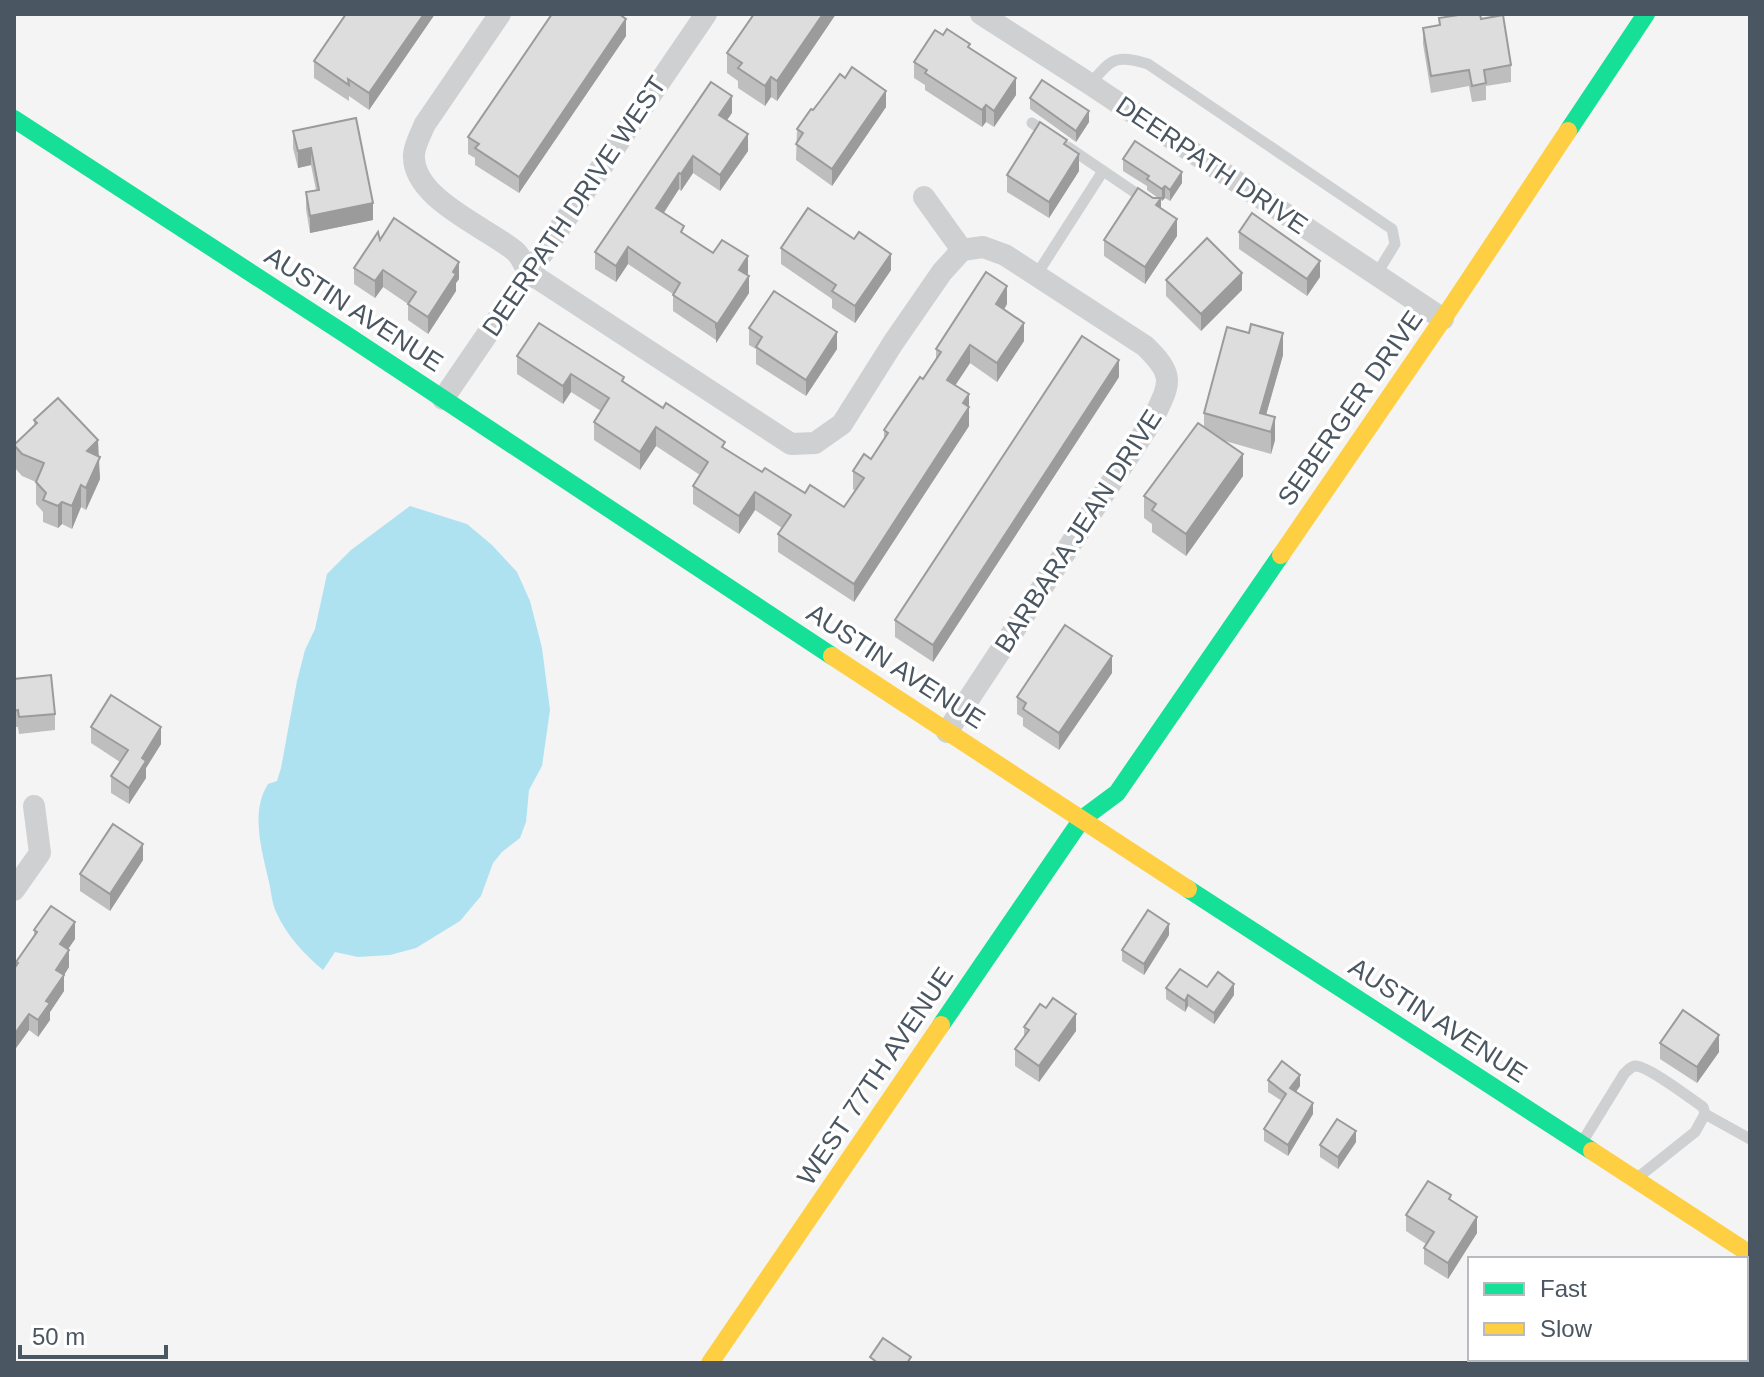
<svg xmlns="http://www.w3.org/2000/svg" width="1764" height="1377" font-family="Arial,sans-serif">
<style>
.water{fill:#aee2f0}
.lines{fill:none;stroke-linecap:round;stroke-linejoin:round}
.lane{stroke:#ced0d2;stroke-width:11}
.street{stroke:#ced0d2;stroke-width:22}
.fast{stroke:#16e098;stroke-width:18}
.slow{stroke:#ffcf43;stroke-width:18}
.wall{fill:#bebebf}
.shaded-wall{fill:#9b9b9b}
.building{fill:#ddddde;stroke:#9b9b9b;stroke-width:2}
.labels{text-anchor:middle;dominant-baseline:central;stroke-width:7;stroke-linejoin:round;paint-order:stroke}
.street-label{font-size:26px;fill:#4a5661;stroke:#fff}
</style>
<rect width="100%" height="100%" fill="#f4f4f4"/>
<!-- water -->
<path class="water" d="M410,506L467,524L492,545L517,572L530,601L542,648L550,710L542,766L529,790L526,822L520,838L502,852L493,863L481,896L460,921L416,948L390,955L358,957L335,952L323,970C304,954 287,936 276,912C272,903 271,891 269,882C262,851 250,812 268,784L277,781L281,768L297,681L305,650L315,629L327,574L351,550Z"/>
<g class="lines">
<!-- lane -->
<g class="lane">
<path d="M1090,84C1112,59 1114,54 1148,64L1392,229L1395,244L1376,275"/>
<path d="M1032,123L1050,135"/>
<path d="M1068,147L1146,200"/>
<path d="M1037,274L1103,171"/>
<path d="M1705,1114L1750,1139"/>
<path d="M1581,1144L1624,1074C1627,1071 1630,1067 1635,1066C1647,1065 1691,1099 1703,1107L1705,1114L1695,1132L1636,1179"/>
</g>
<!-- street -->
<g class="street">
<path d="M500,14L425,124C421,133 415,144 414,154C411,198 486,227 515,251C521,256 524,265 528,272L791,444L815,443L842,424L893,343L942,272L962,250L983,247L1005,255L1145,346C1176,376 1170,383 1153,419L947,732"/>
<path d="M981,14L1090,84L1443,319"/>
<path d="M924,197L962,250"/>
<path d="M443,399L706,14"/>
<path d="M14,890L40,853L34,806"/>
</g>
<!-- fast -->
<g class="fast">
<path d="M14,119L345,334L832,656"/>
<path d="M1568,131L1646,14"/>
<path d="M1188,889L1592,1151"/>
<path d="M941,1025L1082,819L1117,793L1281,555"/>
</g>
<!-- slow -->
<g class="slow">
<path d="M1281,555L1443,319L1568,131"/>
<path d="M832,656L1188,889"/>
<path d="M1592,1151L1750,1254"/>
<path d="M710,1363L941,1025"/>
</g>
</g>
<!-- wall -->
<g class="wall">
<path d="M346,14H435L369,110L349,96V101L314,78V61Z"/>
<path d="M552,14H624L622,16L626,36L519,193L475,165V158L468,154V137Z"/>
<path d="M754,14H836L777,101L771,97L765,106L738,88V81L727,73V53Z"/>
<path d="M1439,18L1481,19L1511,65V82L1486,86V100L1472,102L1469,86L1431,93L1423,44V28L1439,25Z"/>
<path d="M943,35L970,48L1016,95L994,127L986,122L982,127L925,90V85L914,78V62Z"/>
<path d="M1030,98L1089,122L1076,142L1030,109Z"/>
<path d="M886,107L832,186L796,160L797,129L813,110Z"/>
<path d="M732,113L727,120L748,151L720,191L693,173L681,191L679,189L664,213L684,234L748,273L747,275L749,293L716,343V340L673,311V294L628,264L616,282L595,269V252Z"/>
<path d="M293,131L373,220L310,233L306,209V192L316,190L311,165L298,168L293,148Z"/>
<path d="M1123,159L1182,183L1170,201L1165,198L1162,201L1161,200V209L1177,236L1145,284L1104,256V240L1158,198L1147,190V186L1123,171Z"/>
<path d="M1079,171L1049,218L1007,192V175Z"/>
<path d="M1239,232L1320,277L1307,296L1239,249Z"/>
<path d="M380,240L459,279L456,283V291L428,334L408,320V304L383,287L375,298L354,284V268Z"/>
<path d="M781,248L891,270L855,323L832,308V299L781,264Z"/>
<path d="M1166,280L1242,290L1201,331L1166,296Z"/>
<path d="M1007,304L1004,310L1024,341L997,382L970,363L955,385L969,394V426L854,602L778,552V534L782,528L755,510L739,534L693,504V486L700,475L656,446L640,470L594,440V422L601,411L571,392L563,404L517,374V356L624,383L762,472L805,493L844,507L855,491L853,489V471L871,459L884,440V430L923,379L936,360V349Z"/>
<path d="M749,328L837,349L806,396L756,364V349L749,345Z"/>
<path d="M1283,355L1266,415L1275,440L1271,454L1225,441L1243,476L1186,556L1152,532V524L1144,518V496L1204,426V413Z"/>
<path d="M1119,377L933,662L895,637V620Z"/>
<path d="M34,420L98,456L100,479L86,510L81,507L72,529L62,524L58,528L43,522V512L36,504V482L22,476L14,467V445L34,426Z"/>
<path d="M1112,673L1059,750L1023,726V718L1017,714V697Z"/>
<path d="M14,679L55,714V730L19,734L18,727H14Z"/>
<path d="M91,727L161,744L146,768V778L129,804L111,793V776L120,762L91,743Z"/>
<path d="M143,860L110,911L80,891V874Z"/>
<path d="M34,930L75,939L68,949L69,967L64,975V991L50,1012V1020L38,1037L29,1030L16,1048L14,1047V969L16,966V962L34,936Z"/>
<path d="M1169,935L1144,975L1122,961V950Z"/>
<path d="M1207,987L1234,995L1214,1024L1188,1006L1185,1012L1166,999V988Z"/>
<path d="M1024,1027L1076,1031L1039,1082L1015,1066V1049L1024,1037Z"/>
<path d="M1660,1043L1719,1052L1697,1083L1660,1059Z"/>
<path d="M1268,1080L1300,1086L1296,1092L1313,1114L1288,1156L1264,1141V1129L1282,1101L1268,1092Z"/>
<path d="M1356,1142L1338,1169L1320,1157V1145Z"/>
<path d="M1451,1200L1477,1233L1448,1279L1424,1264V1248L1426,1244L1406,1231V1215Z"/>
</g>
<!-- shaded-wall -->
<g class="shaded-wall">
<path d="M424,14H435L369,110V93Z"/>
<path d="M823,14H836L777,101V81Z"/>
<path d="M626,19V36L519,193V177Z"/>
<path d="M771,77V97L765,106V86Z"/>
<path d="M1016,78V95L994,127V111Z"/>
<path d="M886,91V107L832,186V169Z"/>
<path d="M732,96V113L719,131V115Z"/>
<path d="M986,105V122L982,127V110Z"/>
<path d="M1089,111V122L1076,142V131Z"/>
<path d="M748,134V151L720,191V175Z"/>
<path d="M311,148V165L298,168V151Z"/>
<path d="M1079,154V171L1049,218V202Z"/>
<path d="M693,156V173L681,191V174Z"/>
<path d="M1182,172V183L1170,201V190Z"/>
<path d="M679,173V189L656,224V208Z"/>
<path d="M1165,186V198L1162,201V189Z"/>
<path d="M1161,198V214L1156,205Z"/>
<path d="M373,203V220L310,233V216Z"/>
<path d="M1177,219V236L1145,284V267Z"/>
<path d="M628,247V264L616,282V266Z"/>
<path d="M891,254V270L855,323V306Z"/>
<path d="M748,256V273L739,287V270Z"/>
<path d="M1320,261V277L1307,296V279Z"/>
<path d="M459,262V279L456,283V291L428,334V317Z"/>
<path d="M383,270V287L375,298V281Z"/>
<path d="M1242,273V290L1201,331V314Z"/>
<path d="M749,276V293L716,343V326Z"/>
<path d="M1007,286V304L996,322V304Z"/>
<path d="M1024,323V341L997,382V363Z"/>
<path d="M837,332V349L806,396V380Z"/>
<path d="M1283,333V355L1262,429L1260,413Z"/>
<path d="M970,345V363L947,398V380Z"/>
<path d="M1119,360V377L933,662V645Z"/>
<path d="M571,374V392L563,404V386Z"/>
<path d="M969,394V426L854,602V584Z"/>
<path d="M1275,417V440L1271,454V432Z"/>
<path d="M656,427V446L640,470V452Z"/>
<path d="M98,440L100,479L86,510L87,451Z"/>
<path d="M1243,454V476L1186,556V534Z"/>
<path d="M81,485V507L72,529V506Z"/>
<path d="M755,492V510L739,534V516Z"/>
<path d="M62,502V524L58,528V506Z"/>
<path d="M1112,656V673L1059,750V733Z"/>
<path d="M161,727V744L146,768V778L129,804V788L142,758Z"/>
<path d="M143,844V860L110,911V894Z"/>
<path d="M75,922V939L60,961V944Z"/>
<path d="M1169,924V935L1144,975V964Z"/>
<path d="M69,950V967L64,975V991L50,1012V1020L38,1037V1020L46,1001L56,970Z"/>
<path d="M1234,984V995L1214,1024V1013Z"/>
<path d="M1188,995V1006L1185,1012V1001Z"/>
<path d="M29,1014V1030L16,1048V1032Z"/>
<path d="M1076,1014V1031L1039,1082V1066Z"/>
<path d="M1719,1035V1052L1697,1083V1067Z"/>
<path d="M1300,1075V1086L1290,1100V1088Z"/>
<path d="M1313,1103V1114L1288,1156V1145Z"/>
<path d="M1356,1131V1142L1338,1169V1157Z"/>
<path d="M1477,1217V1233L1448,1279V1263Z"/>
<path d="M1553,1359H1566L1563,1363H1550Z"/>
</g>
<!-- building -->
<g class="building">
<path d="M346,14H424L369,93L348,79L349,85L314,61Z"/>
<path d="M552,14H619L626,19L519,177L475,148L479,144L468,137Z"/>
<path d="M754,14H823L777,81L771,77L765,86L738,68L742,63L727,53Z"/>
<path d="M1465,14H1480L1481,19L1503,15L1511,65L1484,70L1486,83L1472,86L1469,70L1431,76L1423,28L1440,25L1439,18Z"/>
<path d="M947,29L970,44L968,47L1016,78L994,111L986,105L982,110L925,73L927,70L914,62L935,30L943,35Z"/>
<path d="M852,67L886,91L832,169L796,144L803,133L797,129L811,109L813,110L820,101L840,74L845,78Z"/>
<path d="M1042,80L1089,111L1076,131L1030,98Z"/>
<path d="M711,82L732,96L719,115L748,134L720,175L693,156L681,174L679,173L656,208L684,226L681,232L713,253L722,240L748,256L739,270L749,276L716,326V323L673,295L680,283L628,247L616,266L595,252Z"/>
<path d="M356,118L373,203L310,216L306,192L319,190L311,148L298,151L293,131Z"/>
<path d="M1040,122L1067,140L1064,144L1079,154L1049,202L1007,175Z"/>
<path d="M1135,141L1182,172L1170,190L1165,186L1162,189L1147,179L1149,176L1123,159Z"/>
<path d="M1138,188L1153,198H1161L1156,205L1177,219L1145,267L1104,240Z"/>
<path d="M808,208L854,239L859,232L891,254L855,306L832,291L836,285L781,248Z"/>
<path d="M1252,213L1320,261L1307,279L1239,232Z"/>
<path d="M394,218L459,262L453,272L456,274L428,317L408,304L416,292L383,270L375,281L354,268L378,232L380,240Z"/>
<path d="M1207,238L1242,273L1201,314L1166,280Z"/>
<path d="M986,272L1007,286L996,304L1024,323L997,363L970,345L947,380L969,394L963,403L969,407L854,584L778,534L791,515L755,492L739,516L693,486L708,462L656,427L640,452L594,422L609,398L571,374L563,386L517,356L539,323L624,377L622,381L663,408L666,403L725,442L722,447L762,472L765,468L805,493L810,485L844,507L864,478L853,471L864,454L871,459L888,433L884,430L920,377L923,379L941,352L936,349Z"/>
<path d="M774,291L837,332L806,380L756,347L762,337L749,328Z"/>
<path d="M1251,324L1283,333L1260,413L1275,417L1271,432L1204,413L1227,327L1249,333Z"/>
<path d="M1082,336L1119,360L933,645L895,620Z"/>
<path d="M58,398L98,440L87,451L100,457L86,488L81,485L72,506L62,502L58,506L43,500L46,493L36,482L44,463L22,454L14,445L37,423L34,420Z"/>
<path d="M1198,423L1243,454L1186,534L1152,510L1156,504L1144,496Z"/>
<path d="M1065,625L1112,656L1059,733L1023,709L1026,703L1017,697Z"/>
<path d="M51,675L55,714L19,717L18,710L14,711V679Z"/>
<path d="M111,695L161,727L142,758L146,761L129,788L111,776L128,750L91,727Z"/>
<path d="M113,824L143,844L110,894L80,874Z"/>
<path d="M51,906L75,922L60,944L69,950L56,970L64,975L46,1001L50,1003L38,1020L29,1014L16,1032L14,1030V969L18,963L16,962L37,932L34,930Z"/>
<path d="M1148,910L1169,924L1144,964L1122,950Z"/>
<path d="M1180,969L1207,987L1218,972L1234,984L1214,1013L1188,995L1185,1001L1166,988Z"/>
<path d="M1053,998L1076,1014L1039,1066L1015,1049L1029,1030L1024,1027L1040,1004L1046,1008Z"/>
<path d="M1683,1010L1719,1035L1697,1067L1660,1043Z"/>
<path d="M1282,1061L1300,1075L1290,1088L1313,1103L1288,1145L1264,1129L1286,1094L1268,1080Z"/>
<path d="M1337,1119L1356,1131L1338,1157L1320,1145Z"/>
<path d="M1428,1181L1451,1195L1449,1199L1477,1217L1448,1263L1424,1248L1434,1232L1406,1215Z"/>
<path d="M883,1338L911,1357L907,1363H878L870,1357Z"/>
<path d="M1504,1359H1553L1550,1363H1501Z"/>
</g>
<g class="labels">
<!-- street labels -->
<g class="street-label">
<text transform="translate(1212 165) rotate(34)">DEERPATH DRIVE</text>
<text transform="translate(574 206) rotate(-56)">DEERPATH DRIVE WEST</text>
<text transform="translate(354 309) rotate(33)">AUSTIN AVENUE</text>
<text transform="translate(1350 408) rotate(-55)">SEBERGER DRIVE</text>
<text transform="translate(1078 531) rotate(-57)">BARBARA JEAN DRIVE</text>
<text transform="translate(896 666) rotate(33)">AUSTIN AVENUE</text>
<text transform="translate(1438 1020) rotate(33)">AUSTIN AVENUE</text>
<text transform="translate(875 1076) rotate(-56)">WEST 77TH AVENUE</text>
</g>
</g>
<!-- border -->
<rect width="1764" height="1377" fill="none" stroke="#4a5661" stroke-width="32"/>
<!-- legend -->
<rect x="1468" y="1257" width="280" height="104" fill="#ffffff" stroke="#b7bbc0" stroke-width="2"/>
<rect x="1484" y="1283" width="40" height="12" fill="#16e098" stroke="#b7bbc0" stroke-width="2"/>
<text x="1540" y="1297" font-size="24" fill="#4a5661">Fast</text>
<rect x="1484" y="1323" width="40" height="12" fill="#ffcf43" stroke="#b7bbc0" stroke-width="2"/>
<text x="1540" y="1337" font-size="24" fill="#4a5661">Slow</text>
<!-- scale -->
<path d="M20 1345v12h146v-12" fill="none" stroke="#4a5661" stroke-width="4"/>
<text x="32" y="1345" font-size="24" fill="#4a5661" stroke="#ffffff" stroke-width="6" paint-order="stroke">50 m</text>
</svg>
